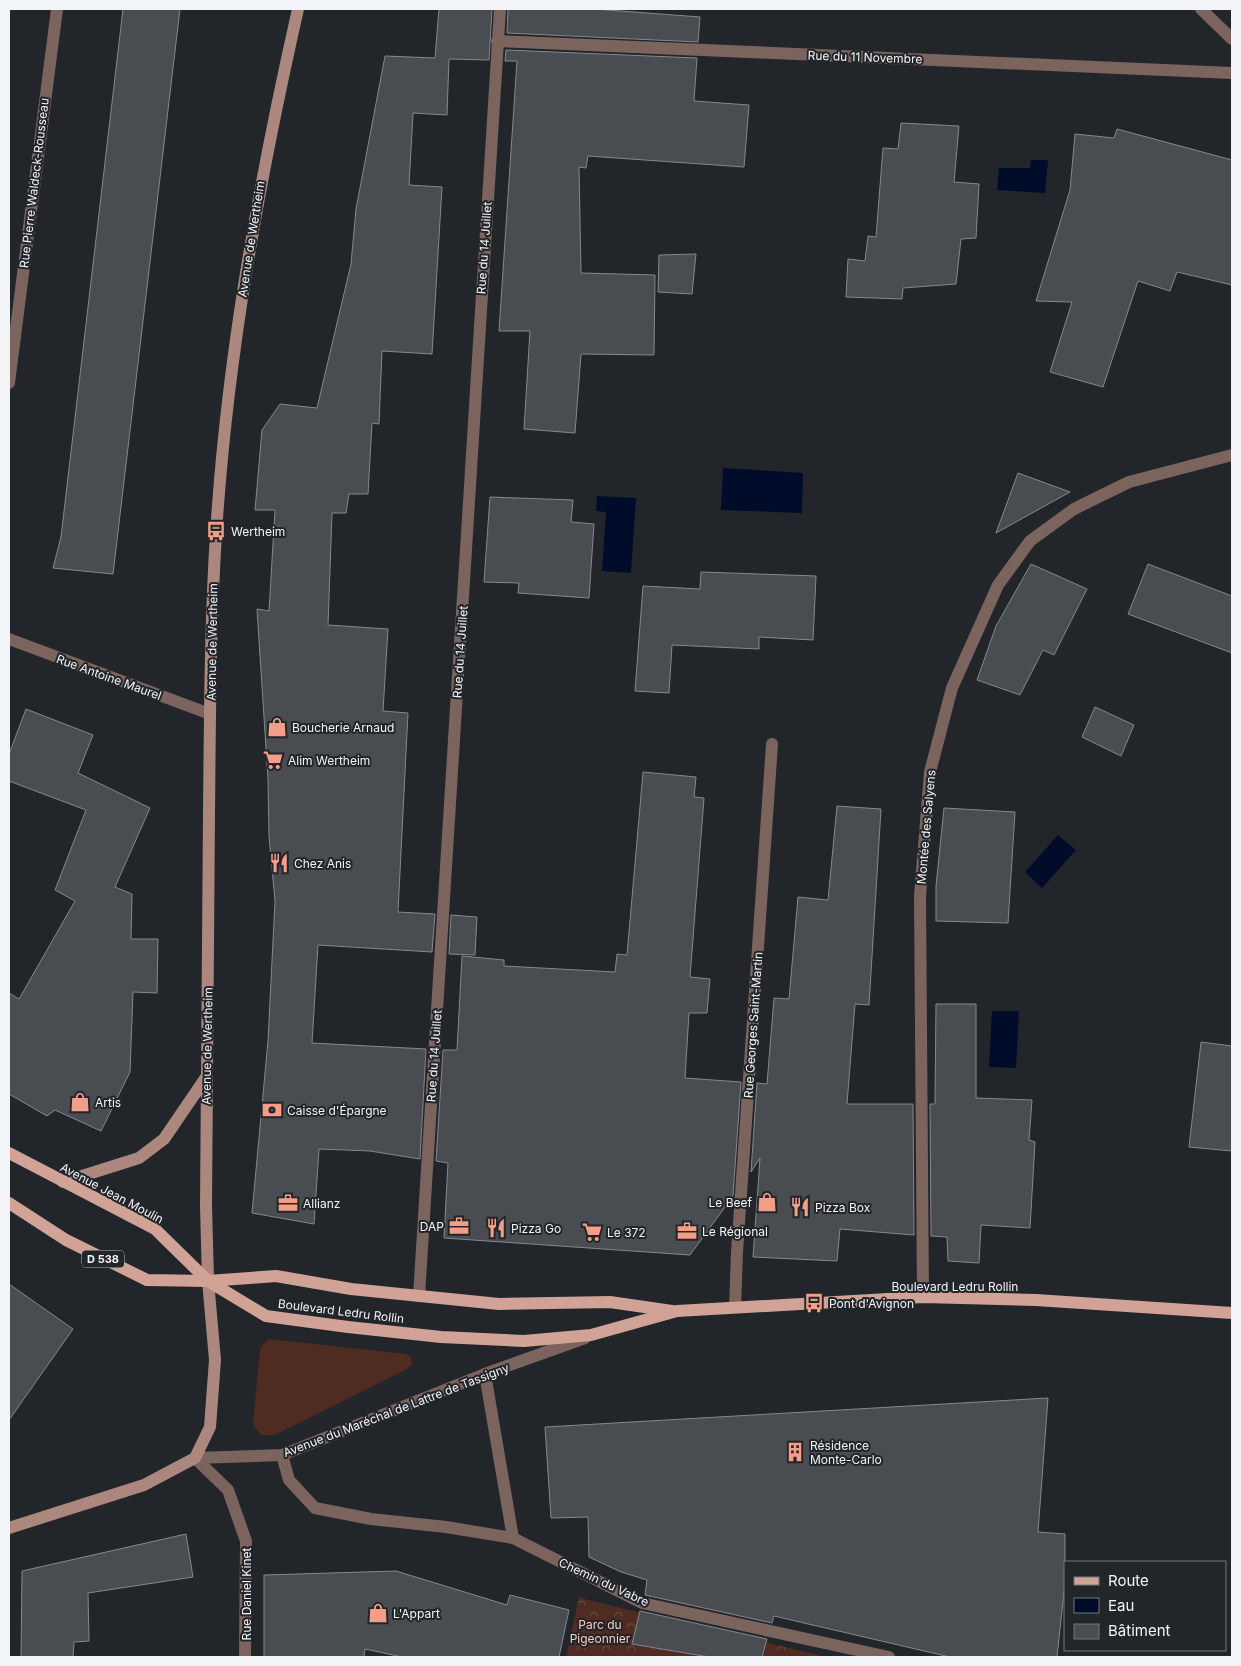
<svg xmlns="http://www.w3.org/2000/svg" width="1241" height="1666" font-family="Inter,sans-serif">
<style>
.grass{fill:#4f2b21}
.forest{fill:url(#forest-crowns)}
.water{fill:#000c2a}
.building{fill:#494d51;stroke:#85898e}
.lines{fill:none;stroke-linecap:round;stroke-linejoin:round}
.lane{stroke:#7b645e;stroke-width:12}
.street{stroke:#7b645e;stroke-width:12}
.secondary{stroke:#ab877e;stroke-width:12}
.primary{stroke:#d1a296;stroke-width:12}
.labels{text-anchor:middle;dominant-baseline:central;stroke-width:4;stroke-linejoin:round;paint-order:stroke}
.shield{fill:#222529;stroke:#b4b6b9;stroke-width:1}
.shield-label{font-size:11px;font-weight:bold;fill:#f2f4f7}
.street-label{font-size:12px;fill:#f2f4f7;stroke:#222529}
.poi-label{font-size:12px;fill:#f2f4f7;stroke:#222529;text-anchor:start}
.park-label{font-size:12px;fill:#fdcbbe;stroke:#222529}
</style>
<defs>
<pattern id="forest-crowns" width="20" height="18" patternUnits="userSpaceOnUse" patternTransform="scale(1.25)"><rect width="20" height="18" fill="#4f2b21"/><path d="M2 6a3 3 0 1 1 6 0M12 15a3 3 0 1 1 6 0" fill="none" stroke="#694a42"/></pattern>
</defs>
<rect width="100%" height="100%" fill="#222529"/>
<!-- grass -->
<path class="grass" d="M269,1339L406,1354L411,1357L412,1364L407,1369L283,1431L274,1435H261L254,1427L253,1420L260,1352L261,1346Z"/>
<!-- forest -->
<path class="forest" d="M579,1597L588,1600L827,1657H566Z"/>
<!-- water -->
<g class="water">
<path d="M1031,160H1048L1045,193L997,190L999,168H1030Z"/>
<path d="M723,468L803,473L802,513L721,510Z"/>
<path d="M597,496L636,498L631,573L602,571L606,512L596,511Z"/>
<path d="M1058,835L1076,850L1042,888L1025,872Z"/>
<path d="M992,1011H1019L1016,1068L989,1067Z"/>
</g>
<!-- building -->
<g class="building">
<path d="M123,9H180L113,574L53,568L61,537Z"/>
<path d="M439,9H492L489,60L449,59L447,115L413,113L409,185L442,187L432,354L382,351L379,424L372,423L368,494H349L346,513H332L328,625L388,629L383,711L408,713L398,912L435,914L432,952L318,945L312,1043L426,1049L420,1159L370,1151L319,1149L314,1224L252,1213L268,1041L275,901L269,836L268,779L257,609L269,611L275,510H255L262,430L280,404L317,408L351,264L356,209L385,56L435,58Z"/>
<path d="M508,9H594L700,17L698,42L507,33Z"/>
<path d="M506,50L697,58L694,101L749,105L744,167L588,156L586,168L579,167L581,273L655,275L654,355L581,354L575,433L524,429L530,331H499L517,61H505Z"/>
<path d="M901,123L959,126L954,182L979,184L976,238L961,239L956,284L903,288L902,299L846,297L848,259L865,261L868,236L876,237L883,148L898,149Z"/>
<path d="M1117,129L1232,160V285L1177,272L1170,291L1138,281L1103,387L1050,372L1072,302L1036,301L1070,190L1075,134L1114,138Z"/>
<path d="M696,254L692,294L658,292L659,255Z"/>
<path d="M1018,473L1070,492L996,533Z"/>
<path d="M490,497L573,500L571,522L594,524L589,598L518,593L519,583L484,582Z"/>
<path d="M1031,564L1087,589L1054,655L1043,650L1020,695L977,680L996,626Z"/>
<path d="M1148,564L1232,596V653L1128,614Z"/>
<path d="M701,572L816,576L813,640L759,637V649L672,645L669,693L635,691L643,586L700,589Z"/>
<path d="M1095,707L1134,725L1121,756L1082,737Z"/>
<path d="M26,709L93,735L78,773L150,808L115,887L132,894L131,939H158L157,993L133,992L130,1072L101,1131L55,1110L47,1116L9,1094V993L19,999L75,901L55,890L86,810L9,781V754Z"/>
<path d="M643,772L696,777L694,797L704,798L690,977L710,979L707,1013H689L685,1078L741,1082L733,1196L690,1255L444,1238L448,1163L436,1161L443,1050H457L462,956L504,960V966L615,972L617,954L627,955Z"/>
<path d="M837,806L881,809L869,1005L855,1004L847,1104H913L914,1235L840,1229L837,1261L753,1257L760,1158L751,1172L757,1083L767,1084L774,998L789,999L798,897L828,900Z"/>
<path d="M944,808L1015,812L1008,923L936,921V886Z"/>
<path d="M451,915L477,917L475,955L449,954Z"/>
<path d="M936,1004H976V1098L1032,1100L1029,1140L1035,1142L1030,1228L981,1225L979,1263L948,1261L947,1237L931,1236L930,1104H935Z"/>
<path d="M1201,1042L1232,1046V1151L1189,1147Z"/>
<path d="M9,1284L73,1329L9,1420Z"/>
<path d="M1048,1398L1038,1532L1065,1534V1582L1057,1657H950L774,1616L772,1623L645,1595L647,1580L621,1572L589,1557L588,1517L551,1518L545,1427Z"/>
<path d="M186,1534L193,1577L88,1593L89,1641L74,1642L73,1657H21L22,1571Z"/>
<path d="M396,1571L507,1605L510,1595L569,1610L559,1657H402L365,1649L364,1657H264V1575Z"/>
<path d="M640,1611L767,1639L762,1657H709L632,1644Z"/>
</g>
<g class="lines">
<!-- lane -->
<path class="lane" d="M9,383L57,9"/>
<!-- street -->
<g class="street">
<path d="M1201,9L1232,39"/>
<path d="M497,41L1232,73"/>
<path d="M9,639L210,714"/>
<path d="M419,1296L500,9"/>
<path d="M923,1297L920,896L930,772L952,688L998,585L1030,541L1074,509L1129,482L1232,455"/>
<path d="M735,1307L737,1252L772,744"/>
<path d="M485,1374L513,1538L642,1603L889,1657"/>
<path d="M282,1455L289,1480L315,1508L371,1519L446,1527L513,1538"/>
<path d="M195,1458L282,1455L485,1374L585,1338"/>
<path d="M195,1458L228,1490L246,1541L245,1657"/>
</g>
<!-- secondary -->
<g class="secondary">
<path d="M63,1182L139,1158L164,1139L207,1076"/>
<path d="M9,1528L144,1485L195,1458L210,1427L215,1360L208,1281L206,1206C207,1075 208,944 209,813C210,720 210,627 216,534C227,357 259,182 298,9"/>
</g>
<!-- primary -->
<g class="primary">
<path d="M9,1153L155,1229L208,1281L266,1316L348,1327L441,1337L524,1341L591,1335L677,1311L923,1297L1036,1300L1232,1313"/>
<path d="M9,1203L66,1240L147,1280L208,1281L276,1276L351,1289L499,1304L610,1302L672,1311"/>
</g>
</g>
<!-- icons -->
<defs>
<symbol id="bus-bare" viewBox="-9 -9 18 18"><path d="M-5-6H5V4H4V6H2V4H-2V6H-4V4H-5ZM-3.5-4V0h7V-4ZM-3.5 1.2v1.5H-2V1.2ZM2 1.2v1.5H3.5V1.2Z" fill="#f49e88" stroke="#222529" stroke-width="2.5" paint-order="stroke"/></symbol>
<symbol id="shop-bare" viewBox="-9 -9 18 18"><path d="M-5-2.5h2.3a2.7 3.5 0 0 1 5.4 0H5L5.5 6h-11ZM-1.5-2.5h3a1.5 2.3 0 0 0-3 0Z" fill="#f49e88" stroke="#222529" stroke-width="2.5" paint-order="stroke"/></symbol>
<symbol id="supermarket-bare" viewBox="-9 -9 18 18"><path d="M-6-5.5h2.5l.6 2H6L4.5 2H-2.5L-4.4-4H-6ZM-1.5 3.2a1.3 1.3 0 1 0 .1 0ZM3 3.2a1.3 1.3 0 1 0 .1 0Z" fill="#f49e88" stroke="#222529" stroke-width="2.5" paint-order="stroke"/></symbol>
<symbol id="restaurant-bare" viewBox="-9 -9 18 18"><path d="M-5-6h1v4h1v-4h1v4h1v-4h1v5L-1.5 .5V6h-2V.5L-5-1ZM5-6V6H3V1.5H1.5Q1.5-4 5-6Z" fill="#f49e88" stroke="#222529" stroke-width="2.5" paint-order="stroke"/></symbol>
<symbol id="bank-bare" viewBox="-9 -9 18 18"><path d="M-6-4H6V4H-6ZM0-2.3a2.3 2.3 0 1 0 0 4.6a2.3 2.3 0 1 0 0-4.6Z" fill="#f49e88" stroke="#222529" stroke-width="2.5" paint-order="stroke"/></symbol>
<symbol id="office-bare" viewBox="-9 -9 18 18"><path d="M-6-3h4V-5.5h4V-3h4V5H-6ZM-1-4.5V-3h2v-1.5ZM-6 0V1H6V0Z" fill="#f49e88" stroke="#222529" stroke-width="2.5" paint-order="stroke"/></symbol>
<symbol id="building-bare" viewBox="-9 -9 18 18"><path d="M-4-6H4V6H1V3H-1V6H-4ZM-2.5-4.3h1.7v1.8h-1.7ZM.8-4.3h1.7v1.8H.8ZM-2.5-1h1.7V.8h-1.7ZM.8-1h1.7V.8H.8Z" fill="#f49e88" stroke="#222529" stroke-width="2.5" paint-order="stroke"/></symbol>
</defs>
<g fill-rule="evenodd">
<use href="#bus-bare" x="202" y="517" width="28" height="28"/>
<use href="#shop-bare" x="263" y="713" width="28" height="28"/>
<use href="#supermarket-bare" x="259" y="746" width="28" height="28"/>
<use href="#restaurant-bare" x="265" y="849" width="28" height="28"/>
<use href="#shop-bare" x="66" y="1088" width="28" height="28"/>
<use href="#bank-bare" x="258" y="1096" width="28" height="28"/>
<use href="#shop-bare" x="753" y="1188" width="28" height="28"/>
<use href="#office-bare" x="274" y="1189" width="28" height="28"/>
<use href="#restaurant-bare" x="786" y="1193" width="28" height="28"/>
<use href="#office-bare" x="445" y="1212" width="28" height="28"/>
<use href="#restaurant-bare" x="482" y="1214" width="28" height="28"/>
<use href="#office-bare" x="673" y="1217" width="28" height="28"/>
<use href="#supermarket-bare" x="578" y="1218" width="28" height="28"/>
<use href="#bus-bare" x="800" y="1289" width="28" height="28"/>
<use href="#building-bare" x="781" y="1438" width="28" height="28"/>
<use href="#shop-bare" x="364" y="1599" width="28" height="28"/>
</g>
<g class="labels">
<!-- shield labels -->
<rect class="shield" x="82" y="1250.5" width="42" height="17" rx="4"/>
<g class="shield-label">
<text x="103" y="1259">D 538</text>
</g>
<!-- street labels -->
<g class="street-label">
<text transform="translate(865 57) rotate(2)">Rue du 11 Novembre</text>
<text transform="translate(34 183) rotate(-83)">Rue Pierre Waldeck-Rousseau</text>
<text transform="translate(251 239) rotate(-81)">Avenue de Wertheim</text>
<text transform="translate(484 248) rotate(-86)">Rue du 14 Juillet</text>
<text transform="translate(212 642) rotate(-89)">Avenue de Wertheim</text>
<text transform="translate(460 652) rotate(-86)">Rue du 14 Juillet</text>
<text transform="translate(109 677) rotate(20)">Rue Antoine Maurel</text>
<text transform="translate(926 827) rotate(-85)">Montée des Salyens</text>
<text transform="translate(753 1025) rotate(-86)">Rue Georges Saint-Martin</text>
<text transform="translate(207 1046) rotate(-89)">Avenue de Wertheim</text>
<text transform="translate(434 1056) rotate(-86)">Rue du 14 Juillet</text>
<text transform="translate(112 1193) rotate(28)">Avenue Jean Moulin</text>
<text x="955" y="1286">Boulevard Ledru Rollin</text>
<text transform="translate(341 1311) rotate(7)">Boulevard Ledru Rollin</text>
<text transform="translate(396 1410) rotate(-21)">Avenue du Maréchal de Lattre de Tassigny</text>
<text transform="translate(604 1582) rotate(25)">Chemin du Vabre</text>
<text transform="translate(246 1594) rotate(-90)">Rue Daniel Kinet</text>
</g>
<!-- poi labels -->
<g class="poi-label">
<text x="231" y="531">Wertheim</text>
<text x="292" y="727">Boucherie Arnaud</text>
<text x="288" y="760">Alim Wertheim</text>
<text x="294" y="863">Chez Anis</text>
<text x="95" y="1102">Artis</text>
<text x="287" y="1110">Caisse d'Épargne</text>
<text x="752" y="1202" text-anchor="end">Le Beef</text>
<text x="303" y="1203">Allianz</text>
<text x="815" y="1207">Pizza Box</text>
<text x="444" y="1226" text-anchor="end">DAP</text>
<text x="511" y="1228">Pizza Go</text>
<text x="702" y="1231">Le Régional</text>
<text x="607" y="1232">Le 372</text>
<text x="829" y="1303">Pont d'Avignon</text>
<text x="810" y="1445">Résidence<tspan x="810" dy="14">Monte-Carlo</tspan></text>
<text x="393" y="1613">L'Appart</text>
</g>
<!-- park labels -->
<g class="park-label">
<text x="600" y="1624">Parc du<tspan x="600" dy="14">Pigeonnier</tspan></text>
</g>
</g>
<!-- border -->
<rect width="1241" height="1666" fill="none" stroke="#f2f4f7" stroke-width="20"/>
<!-- legend -->
<rect x="1064" y="1561" width="162" height="90" fill="#222529" stroke="#75787b"/>
<rect x="1074" y="1577" width="25" height="8" fill="#d1a296" stroke="#75787b"/>
<text x="1108" y="1586" font-size="15" fill="#f2f4f7">Route</text>
<rect x="1074" y="1598" width="25" height="15" fill="#000c2a" stroke="#75787b"/>
<text x="1108" y="1611" font-size="15" fill="#f2f4f7">Eau</text>
<rect x="1074" y="1624" width="25" height="15" fill="#494d51" stroke="#75787b"/>
<text x="1108" y="1636" font-size="15" fill="#f2f4f7">Bâtiment</text>
</svg>
